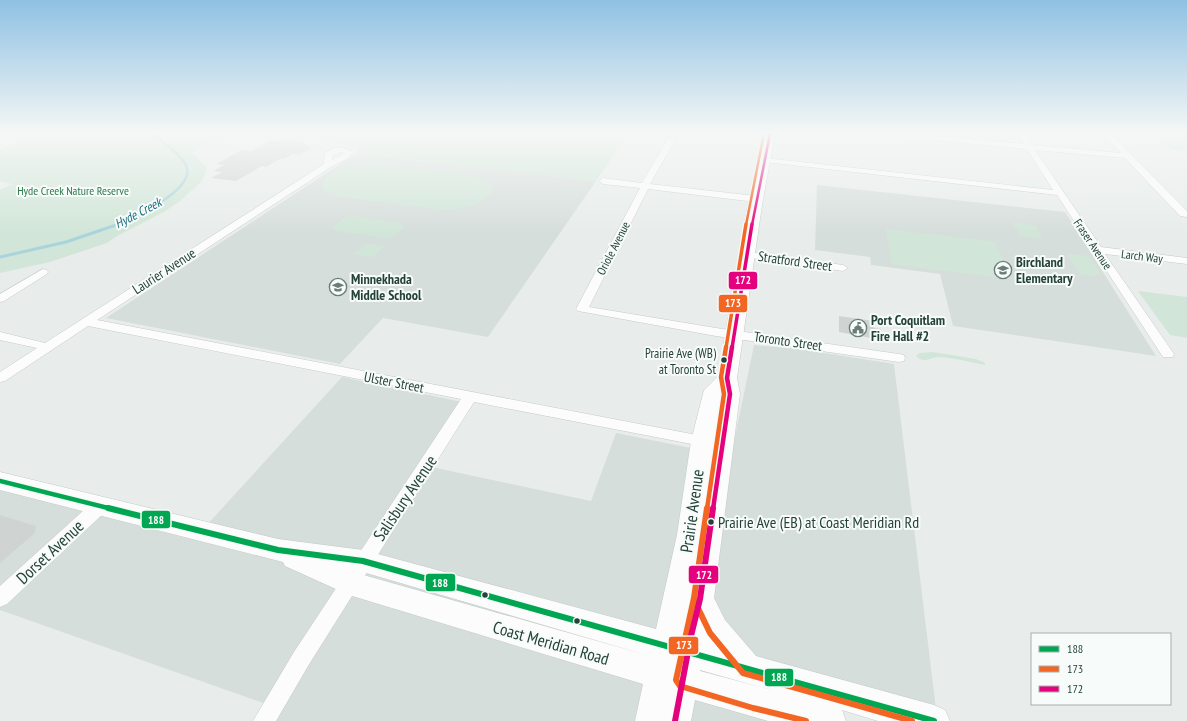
<svg xmlns="http://www.w3.org/2000/svg" width="1187" height="721" font-family="'PT Sans Narrow',sans-serif">
<style>
.built{fill:#d6dedb}
.green{fill:#d1e6d8}
.lines{fill:none;stroke-linecap:round;stroke-linejoin:round}
.stream-far1{stroke:#a9d4db;stroke-width:2.5}
.stream{stroke:#a9d4db;stroke-width:3}
.building{fill:#cfd4d2}
.minor-casing{stroke:#c5cac8;stroke-width:1}
.secondary-casing{stroke:#c3cbc8;stroke-width:1}
.minor{fill:#fcfcfc;fill-rule:evenodd}
.secondary{fill:#fcfcfc;fill-rule:evenodd}
.bus-1-far1-casing{stroke:#f7fbf9;stroke-width:8}
.bus-1-casing{stroke:#f7fbf9;stroke-width:9}
.bus-2-far3-casing{stroke:#f7fbf9;stroke-width:4.5}
.bus-2-far2-casing{stroke:#f7fbf9;stroke-width:6}
.bus-2-far1-casing{stroke:#f7fbf9;stroke-width:8}
.bus-2-casing{stroke:#f7fbf9;stroke-width:9}
.bus-3-far3-casing{stroke:#f7fbf9;stroke-width:4.5}
.bus-3-far2-casing{stroke:#f7fbf9;stroke-width:6}
.bus-3-far1-casing{stroke:#f7fbf9;stroke-width:8}
.bus-3-casing{stroke:#f7fbf9;stroke-width:9}
.bus-1-far1{stroke:#00a651;stroke-width:4.5}
.bus-1{stroke:#00a651;stroke-width:6}
.bus-2-far3{stroke:#f26522;stroke-width:2.5}
.bus-2-far2{stroke:#f26522;stroke-width:3.5}
.bus-2-far1{stroke:#f26522;stroke-width:4.5}
.bus-2{stroke:#f26522;stroke-width:6}
.bus-3-far3{stroke:#e5007d;stroke-width:2.5}
.bus-3-far2{stroke:#e5007d;stroke-width:3.5}
.bus-3-far1{stroke:#e5007d;stroke-width:4.5}
.bus-3{stroke:#e5007d;stroke-width:6}
.bus-dot{fill:#24423a;stroke:#f7fbf9;stroke-width:1.5}
.labels{text-anchor:middle;dominant-baseline:central;stroke-width:4;stroke-linejoin:round;paint-order:stroke}
.far-park-label{font-size:12px;fill:#2d7a4b;stroke:#f7fbf9}
.far-street-label{font-size:12px;fill:#24423a;stroke:#f7fbf9}
.far-water-label{font-size:13px;font-style:italic;fill:#1c6f80;stroke:#f7fbf9}
.bus-label{font-size:13px;fill:#24423a;stroke:#f7fbf9;text-anchor:end}
.street-label{font-size:14px;fill:#24423a;stroke:#f7fbf9}
.poi-label{font-size:14px;font-weight:bold;fill:#24423a;stroke:#f7fbf9;text-anchor:start}
.near-bus-label{font-size:16px;fill:#24423a;stroke:#f7fbf9;text-anchor:start}
.near-street-label{font-size:17px;fill:#24423a;stroke:#f7fbf9}
.line-badge{stroke:#f7fbf9;stroke-width:1.5}
.badge-label{font-size:11px;text-anchor:middle;font-weight:bold;fill:#fff}
</style>
<rect width="100%" height="100%" fill="#e8edeb"/>
<!-- built -->
<g class="built">
<path d="M357,153L596,181L488,337L383,318L340,364L106,318Z"/>
<path d="M817,185L1065,212L1156,356L953,326L940,274L871,265L870,257L815,250Z"/>
<path d="M754,345L799,349L894,364L936,709L833,681V721H256L266,704L0,610V486L194,539L342,377L467,403L427,466L591,501L616,433L731,456Z"/>
</g>
<!-- green -->
<g class="green">
<path d="M9,132H246L206,142L192,152L207,169L201,182L180,201L164,212L117,236L107,243L50,262L0,273V190L13,184L0,181V150L37,136Z"/>
<path d="M272,132H629L596,181L358,153V149L331,140Z"/>
<path d="M1152,132H1181L1187,134V150H1172Z"/>
<path d="M377,164L474,176L488,181L493,189L491,194L479,203L463,208L447,210L339,197L325,192L322,187C325,168 361,165 377,164Z"/>
<path d="M353,216L400,223L404,227L395,236L387,238L336,231L332,228L343,218Z"/>
<path d="M1013,222L1036,226L1042,238L1020,236Z"/>
<path d="M886,229L995,242L1011,279L892,264Z"/>
<path d="M366,244L384,246L373,257L354,254Z"/>
<path d="M1066,254L1089,256L1100,273L1095,276L1081,275Z"/>
<path d="M1138,291L1187,297V338L1170,335Z"/>
<path d="M933,352L976,359L985,363V365C970,362 955,358 940,357C931,356 924,365 916,356L920,353Z"/>
</g>
<g class="lines">
<!-- stream-far1 -->
<path class="stream-far1" d="M117,225C133,218 193,191 187,168C184,156 160,140 150,132"/>
<!-- stream -->
<path class="stream" d="M0,257L66,242L119,224"/>
</g>
<!-- building -->
<g class="building">
<path d="M281,139L301,141L311,148L299,155L292,154L284,159H280L266,167L262,166L236,181L211,178L222,172L213,171L224,165L216,164L242,150L252,151L271,140L278,141Z"/>
<path d="M839,316L874,321V328L881,329L882,340L839,332Z"/>
<path d="M0,515L36,526L35,533L0,563Z"/>
</g>
<g class="lines">
<defs>
<g id="minor">
<path d="M868,132H895L1024,144L1016,132H1024L1032,145L1121,153L1101,132H1109L1187,211V217L1180,216L1125,158L1035,150L1101,247L1187,258V264L1105,254L1174,354L1173,357H1163L1057,195L765,162L761,160L765,158L1053,190L1027,149L872,134Z"/>
<path d="M668,138H674L675,140L650,184L756,196L760,199L756,202L648,189L589,307L716,328L899,354L904,355L905,358L904,361L899,362L716,336L578,311L576,309L640,188L603,184L599,181L603,178L642,183Z"/>
<path d="M335,148H343L353,152L350,157L331,167L97,320L702,436L707,437L710,441L707,445L702,446L474,402L308,666L276,721H253L294,652L461,399L88,326L5,381L0,382V372L37,348L0,340V332L45,343L324,164L325,153ZM341,152L344,153L332,160L333,155Z"/>
<path d="M748,252L843,265L848,268L843,271L744,257L743,255L744,253Z"/>
<path d="M43,269L47,270L48,272L47,274L4,301L0,302V294Z"/>
<path d="M100,499L106,501L108,506L106,511L7,604L0,607V586L94,501Z"/>
</g>
<path id="secondary" d="M766,132H774L775,134L762,205L737,378L740,394L714,598L725,620L756,656L934,705L945,710L950,721H878L842,710L846,721H768L695,700L691,721H635L643,684L349,595L285,566L283,562L0,490V472L278,539L363,550L656,629L677,535L691,441L704,390L718,376L748,205ZM351,571L363,572L650,656L353,572ZM700,670L775,691L700,671Z"/>
</defs>
<!-- minor casing -->
<use href="#minor" class="minor-casing"/>
<!-- secondary casing -->
<use href="#secondary" class="secondary-casing"/>
<!-- minor -->
<use href="#minor" class="minor"/>
<!-- secondary -->
<use href="#secondary" class="secondary"/>
<defs>
<path id="bus-1-far1" d="M0,481L112,509"/>
<path id="bus-1" d="M108,508L278,550L363,561L934,721"/>
<path id="bus-2-far3" d="M746,225L764,133"/>
<path id="bus-2-far2" d="M726,348L746,224"/>
<path id="bus-2-far1" d="M707,509L724,394L721,377L726,347"/>
<g id="bus-2">
<path d="M707,508L694,598L676,680L680,686L753,708L806,721"/>
<path d="M695,602L710,633L743,673L912,721"/>
</g>
<path id="bus-3-far3" d="M752,225L770,134"/>
<path id="bus-3-far2" d="M732,348L752,224"/>
<path id="bus-3-far1" d="M713,509L730,394L727,378L732,347"/>
<path id="bus-3" d="M675,721L691,636L700,599L713,508"/>
</defs>
<!-- bus-1-far1 casing -->
<use href="#bus-1-far1" class="bus-1-far1-casing"/>
<!-- bus-1 casing -->
<use href="#bus-1" class="bus-1-casing"/>
<!-- bus-2-far3 casing -->
<use href="#bus-2-far3" class="bus-2-far3-casing"/>
<!-- bus-2-far2 casing -->
<use href="#bus-2-far2" class="bus-2-far2-casing"/>
<!-- bus-2-far1 casing -->
<use href="#bus-2-far1" class="bus-2-far1-casing"/>
<!-- bus-2 casing -->
<use href="#bus-2" class="bus-2-casing"/>
<!-- bus-3-far3 casing -->
<use href="#bus-3-far3" class="bus-3-far3-casing"/>
<!-- bus-3-far2 casing -->
<use href="#bus-3-far2" class="bus-3-far2-casing"/>
<!-- bus-3-far1 casing -->
<use href="#bus-3-far1" class="bus-3-far1-casing"/>
<!-- bus-3 casing -->
<use href="#bus-3" class="bus-3-casing"/>
<!-- bus-1-far1 -->
<use href="#bus-1-far1" class="bus-1-far1"/>
<!-- bus-1 -->
<use href="#bus-1" class="bus-1"/>
<!-- bus-2-far3 -->
<use href="#bus-2-far3" class="bus-2-far3"/>
<!-- bus-2-far2 -->
<use href="#bus-2-far2" class="bus-2-far2"/>
<!-- bus-2-far1 -->
<use href="#bus-2-far1" class="bus-2-far1"/>
<!-- bus-2 -->
<use href="#bus-2" class="bus-2"/>
<!-- bus-3-far3 -->
<use href="#bus-3-far3" class="bus-3-far3"/>
<!-- bus-3-far2 -->
<use href="#bus-3-far2" class="bus-3-far2"/>
<!-- bus-3-far1 -->
<use href="#bus-3-far1" class="bus-3-far1"/>
<!-- bus-3 -->
<use href="#bus-3" class="bus-3"/>
</g>
<!-- sky -->
<linearGradient id="sky" x2="0" y2="1"><stop stop-color="#8fc1e3"/><stop offset="0.57" stop-color="#f5f7f6"/><stop offset="1" stop-color="#f5f7f6" stop-opacity="0"/></linearGradient>
<rect width="1187" height="233" fill="url(#sky)"/>
<!-- icons -->
<defs>
<symbol id="school-ring" viewBox="-11 -11 22 22"><circle r="9.5" fill="#f7fbf9" stroke="#697e78" stroke-width="1.5"/><path d="M0-5L7-2L0 1L-7-2ZM-4 1L0 2.5L4 1V4Q0 6-4 4Z" fill="#697e78"/></symbol>
<symbol id="civic-ring" viewBox="-11 -11 22 22"><circle r="9.5" fill="#f7fbf9" stroke="#697e78" stroke-width="1.5"/><path d="M-.6-6.5H3V-4.5H.6V-3L4-1V1h2V6H-6V1h2V-1L-.6-3ZM-1.2 2.5V6h2.4V2.5Z" fill="#697e78"/></symbol>
</defs>
<g fill-rule="evenodd">
<use href="#school-ring" x="993" y="260" width="20" height="20"/>
<use href="#school-ring" x="328" y="277" width="20" height="20"/>
<use href="#civic-ring" x="848" y="318" width="20" height="20"/>
</g>
<!-- markers -->
<g class="bus-dot">
<circle cx="724" cy="360" r="3.5"/>
<circle cx="711" cy="522" r="3.5"/>
<circle cx="485" cy="595" r="3.5"/>
<circle cx="577" cy="621" r="3.5"/>
</g>
<g class="labels">
<!-- far-park labels -->
<g class="far-park-label">
<text x="73" y="190">Hyde Creek Nature Reserve</text>
</g>
<!-- far-street labels -->
<g class="far-street-label">
<text transform="translate(1093 244) rotate(56)">Fraser Avenue</text>
<text transform="translate(613 248) rotate(-63)">Oriole Avenue</text>
<text transform="translate(1142 256) rotate(7)">Larch Way</text>
</g>
<!-- far-water labels -->
<g class="far-water-label">
<text transform="translate(138 213) rotate(-28)">Hyde Creek</text>
</g>
<!-- bus labels -->
<g class="bus-label">
<text x="716" y="353">Prairie Ave (WB)<tspan x="716" dy="16">at Toronto St</tspan></text>
</g>
<!-- street labels -->
<g class="street-label">
<text transform="translate(795 261) rotate(8)">Stratford Street</text>
<text transform="translate(164 271) rotate(-33)">Laurier Avenue</text>
<text transform="translate(788 341) rotate(8)">Toronto Street</text>
<text transform="translate(394 382) rotate(11)">Ulster Street</text>
</g>
<!-- poi labels -->
<g class="poi-label">
<text x="1016" y="262">Birchland<tspan x="1016" dy="16">Elementary</tspan></text>
<text x="351" y="279">Minnekhada<tspan x="351" dy="16">Middle School</tspan></text>
<text x="871" y="320">Port Coquitlam<tspan x="871" dy="16">Fire Hall #2</tspan></text>
</g>
<!-- near-bus labels -->
<g class="near-bus-label">
<text x="718" y="522">Prairie Ave (EB) at Coast Meridian Rd</text>
</g>
<!-- near-street labels -->
<g class="near-street-label">
<text transform="translate(405 498) rotate(-56)">Salisbury Avenue</text>
<text transform="translate(692 511) rotate(-82)">Prairie Avenue</text>
<text transform="translate(50 552) rotate(-43)">Dorset Avenue</text>
<text transform="translate(551 643) rotate(16)">Coast Meridian Road</text>
</g>
</g>
<g class="line-badge">
<rect x="728" y="271" width="30" height="19" rx="4" fill="#e5007d"/>
<rect x="718" y="294" width="30" height="19" rx="4" fill="#f26522"/>
<rect x="141" y="510" width="30" height="19" rx="4" fill="#00a651"/>
<rect x="688" y="565" width="31" height="19" rx="4" fill="#e5007d"/>
<rect x="425" y="573" width="31" height="19" rx="4" fill="#00a651"/>
<rect x="668" y="636" width="31" height="19" rx="4" fill="#f26522"/>
<rect x="764" y="668" width="30" height="19" rx="4" fill="#00a651"/>
</g>
<g class="badge-label">
<text x="743" y="284">172</text>
<text x="733" y="307">173</text>
<text x="156" y="524">188</text>
<text x="704" y="579">172</text>
<text x="440" y="587">188</text>
<text x="684" y="649">173</text>
<text x="779" y="681">188</text>
</g>
<!-- legend -->
<rect x="1031" y="633" width="140" height="72" fill="#f7fbf9" stroke="#a3b1ad"/>
<rect x="1039" y="646" width="20" height="6" fill="#00a651" stroke="#a3b1ad"/>
<text x="1067" y="653" font-size="12" fill="#24423a">188</text>
<rect x="1039" y="666" width="20" height="6" fill="#f26522" stroke="#a3b1ad"/>
<text x="1067" y="673" font-size="12" fill="#24423a">173</text>
<rect x="1039" y="686" width="20" height="6" fill="#e5007d" stroke="#a3b1ad"/>
<text x="1067" y="693" font-size="12" fill="#24423a">172</text>
</svg>
